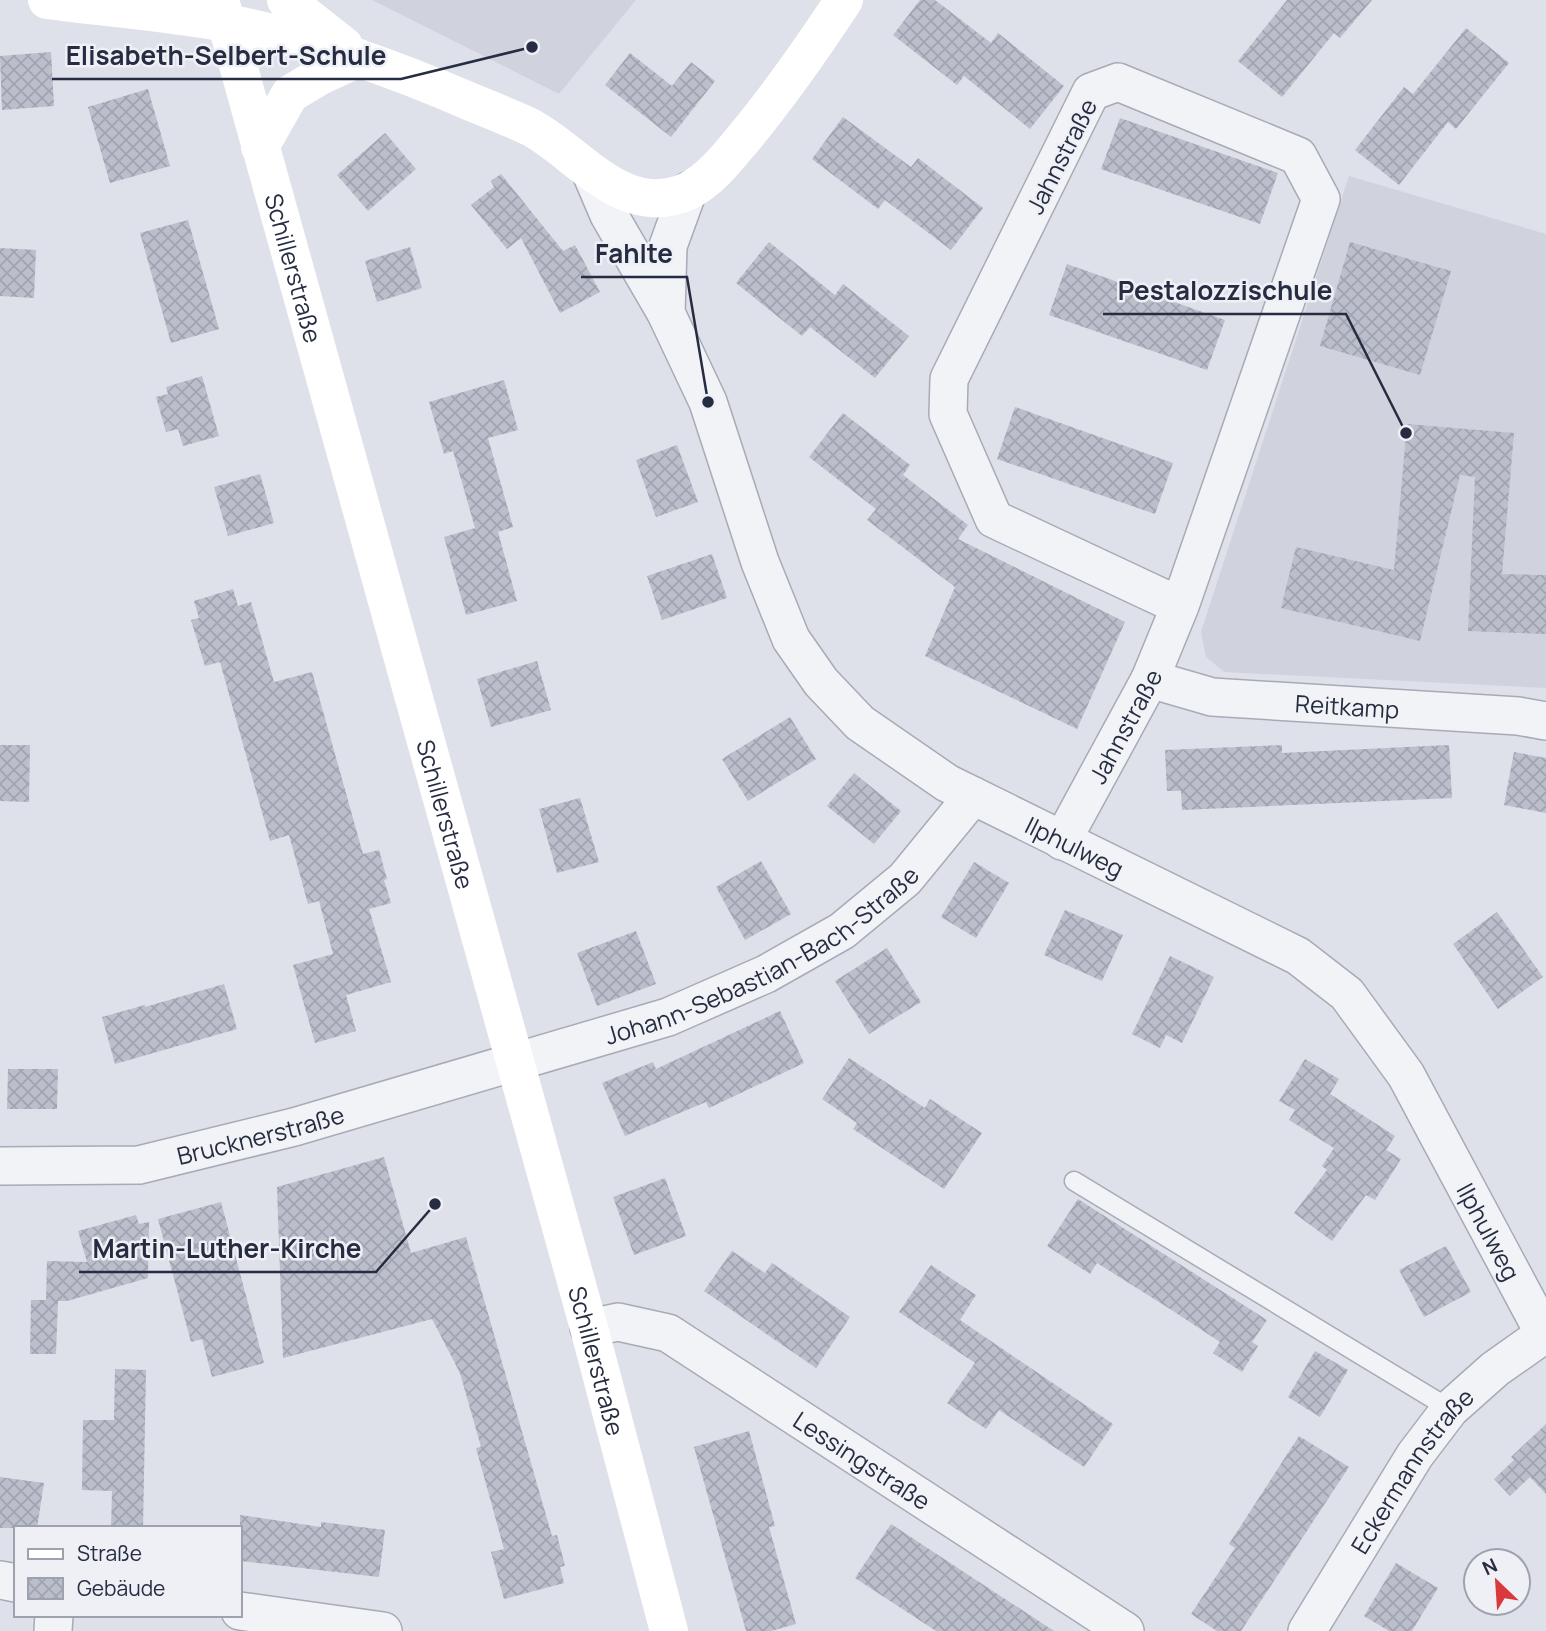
<svg xmlns="http://www.w3.org/2000/svg" width="1546" height="1631" font-family="Manrope,sans-serif">
<style>
.built{fill:#d0d3de}
.building{fill:url(#building-cross-hatch)}
.lines{fill:none;stroke-linecap:round;stroke-linejoin:round}
.lane-casing{stroke:#a7abb7;stroke-width:21}
.street-casing{stroke:#a7abb7;stroke-width:40}
.lane{stroke:#f1f3f7;stroke-width:18}
.street{stroke:#f1f3f7;stroke-width:37}
.secondary{stroke:#fff;stroke-width:38}
.labels{text-anchor:middle;dominant-baseline:central;stroke-width:5;stroke-linejoin:round;paint-order:stroke}
.street-label{font-size:24px;fill:#262c41;stroke:#eef0f6}
.leader{fill:none;stroke:#262c41;stroke-width:2.5}
.callout-dot{fill:#262c41;stroke:#eef0f6;stroke-width:2.5}
.callout-label{font-size:26px;text-anchor:middle;font-weight:bold;fill:#262c41;stroke:#eef0f6;stroke-width:5;stroke-linejoin:round;paint-order:stroke}
</style>
<defs>
<pattern id="building-cross-hatch" width="8" height="8" patternUnits="userSpaceOnUse" patternTransform="scale(1.75)"><rect width="8" height="8" fill="#bbbfcc"/><path d="M0 0l8 8M0 8l8-8" fill="none" stroke="#a1a4b0"/></pattern>
</defs>
<rect width="100%" height="100%" fill="#dee1e9"/>
<!-- built -->
<g class="built">
<path d="M372,0H636L559,94Z"/>
<path d="M1349,176L1546,234V688L1224,672L1206,657L1201,632Z"/>
</g>
<!-- building -->
<g class="building">
<path d="M920,0H935L991,43L998,33L1064,86L1030,129L964,76L957,85L893,35Z"/>
<path d="M1287,0H1372L1340,38L1334,33L1282,97L1238,61Z"/>
<path d="M1466,28L1509,63L1456,129L1448,122L1399,185L1355,150L1404,87L1413,94Z"/>
<path d="M51,52L54,106L2,110L0,56Z"/>
<path d="M630,53L672,86L691,62L715,81L671,137L605,85Z"/>
<path d="M148,89L170,166L110,183L88,107Z"/>
<path d="M843,117L911,167L918,158L983,208L951,250L885,200L878,209L812,159Z"/>
<path d="M1120,118L1278,173L1260,224L1101,169Z"/>
<path d="M385,133L416,169L368,211L337,175Z"/>
<path d="M501,174L563,251L575,245L600,292L560,313L521,238L507,249L471,205L494,187L491,181Z"/>
<path d="M188,220L219,329L171,343L140,233Z"/>
<path d="M769,242L835,295L843,284L909,336L875,378L810,327L802,336L736,283Z"/>
<path d="M1350,242L1451,271L1420,375L1320,346Z"/>
<path d="M410,247L422,288L377,302L365,261Z"/>
<path d="M0,248L36,250L34,298L0,296Z"/>
<path d="M1067,264L1225,320L1207,370L1049,315Z"/>
<path d="M202,376L219,436L183,446L178,429L166,432L156,397L168,394L166,387Z"/>
<path d="M504,380L518,430L488,438L513,527L498,532L517,601L466,615L444,537L475,528L453,451L444,454L429,402Z"/>
<path d="M1015,407L1173,463L1155,514L997,459Z"/>
<path d="M843,413L910,465L903,475L968,525L958,539L1125,622L1077,729L925,656L955,587L867,520L876,509L809,457Z"/>
<path d="M1407,424L1514,433L1502,574L1546,575V634L1468,631L1475,477L1460,475L1420,641L1281,608L1296,547L1394,570Z"/>
<path d="M677,445L698,502L656,517L636,460Z"/>
<path d="M260,474L274,523L228,536L214,487Z"/>
<path d="M712,554L727,598L662,620L647,576Z"/>
<path d="M233,589L238,606L251,602L274,682L312,672L363,854L379,850L387,879L384,880L391,903L369,909L391,982L346,995L356,1031L315,1043L293,965L333,954L319,901L308,904L289,835L270,841L220,662L205,666L191,620L199,618L194,601Z"/>
<path d="M537,661L551,710L491,727L477,679Z"/>
<path d="M790,717L816,759L748,801L722,759Z"/>
<path d="M0,745H30L29,802L0,801Z"/>
<path d="M1282,745V753L1449,745L1452,798L1182,810L1181,791H1167L1165,750Z"/>
<path d="M1514,752L1546,758V813L1504,805Z"/>
<path d="M854,773L901,811L874,844L827,806Z"/>
<path d="M580,798L599,862L557,873L539,809Z"/>
<path d="M761,861L791,914L745,940L716,887Z"/>
<path d="M974,862L1009,883L976,938L941,917Z"/>
<path d="M1065,910L1123,935L1102,981L1044,955Z"/>
<path d="M1497,912L1543,977L1498,1009L1453,944Z"/>
<path d="M636,931L656,984L597,1006L577,953Z"/>
<path d="M887,948L921,1002L869,1034L835,981Z"/>
<path d="M1170,956L1214,977L1182,1043L1166,1035L1160,1048L1132,1034Z"/>
<path d="M224,984L237,1029L115,1064L102,1017L145,1005V1007Z"/>
<path d="M780,1011L804,1063L709,1108L706,1102L625,1136L602,1083L653,1062L656,1069Z"/>
<path d="M849,1058L925,1108L930,1099L982,1133L944,1189L853,1129L857,1123L822,1099Z"/>
<path d="M1305,1059L1339,1079L1330,1094L1395,1136L1386,1150L1401,1159L1375,1200L1366,1195L1332,1241L1294,1213L1327,1170L1322,1166L1334,1148L1289,1120L1295,1110L1279,1101Z"/>
<path d="M8,1069H58L57,1109H7Z"/>
<path d="M384,1157L411,1253L466,1237L552,1536L557,1535L565,1566L560,1567L564,1583L504,1599L491,1552L504,1549L476,1448L481,1447L460,1373L432,1319L283,1358L277,1187Z"/>
<path d="M665,1178L686,1236L634,1255L613,1197Z"/>
<path d="M1078,1199L1267,1320L1252,1342L1258,1346L1242,1372L1213,1353L1220,1342L1170,1309L1097,1263L1090,1274L1047,1246Z"/>
<path d="M221,1202L264,1363L212,1377L202,1339L191,1342L158,1219Z"/>
<path d="M136,1215L139,1224L149,1222L148,1278L67,1301H58L56,1354H30L31,1300H46L47,1261L87,1262L78,1231Z"/>
<path d="M1446,1246L1471,1292L1424,1317L1399,1270Z"/>
<path d="M732,1251L765,1273L772,1263L850,1317L816,1368L704,1291Z"/>
<path d="M931,1265L976,1295L960,1320L1113,1424L1084,1467L999,1410L986,1429L947,1403L975,1363L899,1312Z"/>
<path d="M1315,1351L1348,1370L1320,1417L1288,1397Z"/>
<path d="M115,1369L146,1370L143,1528H111L112,1491L82,1490L83,1420H114Z"/>
<path d="M1546,1424V1494L1530,1477L1510,1496L1494,1479L1514,1460L1511,1457Z"/>
<path d="M749,1431L775,1526L769,1527L796,1624L771,1631H746L694,1447Z"/>
<path d="M1299,1436L1349,1467L1241,1631H1217L1191,1614L1235,1548L1229,1544Z"/>
<path d="M0,1477L44,1483L37,1528H0Z"/>
<path d="M240,1515L321,1527V1522L385,1530L379,1577L240,1561Z"/>
<path d="M891,1524L970,1576L1054,1631H936L855,1578Z"/>
<path d="M1396,1563L1438,1588L1412,1631H1389L1364,1616Z"/>
</g>
<g class="lines">
<defs>
<path id="lane" d="M1074,1181L1450,1409"/>
<g id="street">
<path id="s1" d="M591,173L609,215L666,313L708,402L760,562L791,639L821,682L860,723L947,783L1298,956L1347,994L1406,1075L1546,1337"/>
<path d="M666,313L668,246L688,191"/>
<path id="s2" d="M1150,679L1212,697L1518,716L1546,721"/>
<path id="s3" d="M1062,841L1150,679L1180,606L1321,199L1298,156L1118,82L1091,92L949,379L948,414L994,519L1180,606"/>
<path id="s4" d="M0,1166L139,1165L294,1127L668,1017L766,974L842,931L905,879L973,796"/>
<path id="s5" d="M589,1328L618,1322L668,1333L1125,1631"/>
<path d="M0,1580L16,1583"/>
<path d="M240,1611L383,1631"/>
<path d="M53,1631L54,1615"/>
<path id="s6" d="M1307,1631L1415,1455L1450,1409L1495,1369L1546,1333"/>
</g>
</defs>
<!-- lane casing -->
<use href="#lane" class="lane-casing"/>
<!-- street casing -->
<use href="#street" class="street-casing"/>
<!-- lane -->
<use href="#lane" class="lane"/>
<!-- street -->
<use href="#street" class="street"/>
<!-- secondary -->
<g class="secondary">
<path d="M47,0C106,8 166,12 225,23C310,38 393,68 471,102C491,110 511,118 530,127C578,152 624,221 688,191C708,181 724,162 738,145C777,99 811,50 844,0"/>
<path id="s7" d="M220,0L589,1328L669,1631"/>
<path d="M286,0L344,46"/>
<path d="M260,147L290,94L320,76L359,58"/>
</g>
</g>
<g class="labels">
<!-- street labels -->
<g class="street-label">
<text transform="translate(1061 156) rotate(-63)">Jahnstraße</text>
<text stroke="none"><textPath href="#s7" startOffset="278">Schillerstraße</textPath></text>
<text stroke="none"><textPath href="#s2" startOffset="200">Reitkamp</textPath></text>
<text stroke="none"><textPath href="#s3" startOffset="131">Jahnstraße</textPath></text>
<text stroke="none"><textPath href="#s7" startOffset="845">Schillerstraße</textPath></text>
<text stroke="none"><textPath href="#s1" startOffset="866">Ilphulweg</textPath></text>
<text stroke="none"><textPath href="#s4" startOffset="800">Johann-Sebastian-Bach-Straße</textPath></text>
<text stroke="none"><textPath href="#s4" startOffset="264">Brucknerstraße</textPath></text>
<text stroke="none"><textPath href="#s1" startOffset="1454">Ilphulweg</textPath></text>
<text stroke="none"><textPath href="#s7" startOffset="1412">Schillerstraße</textPath></text>
<text stroke="none"><textPath href="#s5" startOffset="313">Lessingstraße</textPath></text>
<text stroke="none"><textPath href="#s6" startOffset="192">Eckermannstraße</textPath></text>
</g>
</g>
<!-- callouts -->
<path class="leader" d="M532 47L401 79H52M708 402L687 277H581M1406 433L1346 314H1103M435 1204L376 1272H79"/>
<g class="callout-dot">
<circle cx="532" cy="47" r="7"/>
<circle cx="708" cy="402" r="7"/>
<circle cx="1406" cy="433" r="7"/>
<circle cx="435" cy="1204" r="7"/>
</g>
<g class="callout-label">
<text x="226" y="65">Elisabeth-Selbert-Schule</text>
<text x="634" y="263">Fahlte</text>
<text x="1225" y="300">Pestalozzischule</text>
<text x="227" y="1258">Martin-Luther-Kirche</text>
</g>
<!-- legend -->
<rect x="14" y="1526" width="228" height="91" fill="#eef0f6" stroke="#9ea2ae" stroke-width="2"/>
<rect x="28" y="1549" width="35" height="10" fill="#ffffff" stroke="#9ea2ae" stroke-width="2"/>
<text x="77" y="1561" font-size="21" fill="#262c41">Straße</text>
<rect x="28" y="1578" width="35" height="21" fill="url(#building-cross-hatch)" stroke="#9ea2ae" stroke-width="2"/>
<text x="77" y="1596" font-size="21" fill="#262c41">Gebäude</text>
<!-- north arrow -->
<g transform="translate(1497 1582) rotate(335)"><circle r="33" fill="#eef0f6" stroke="#9ea2ae" stroke-width="2"/>
<path d="M0-5L12 26L0 18L-12 26Z" fill="#d9393a"/>
<text y="-10" font-size="19" font-weight="bold" text-anchor="middle" fill="#262c41">N</text>
</g>
</svg>
